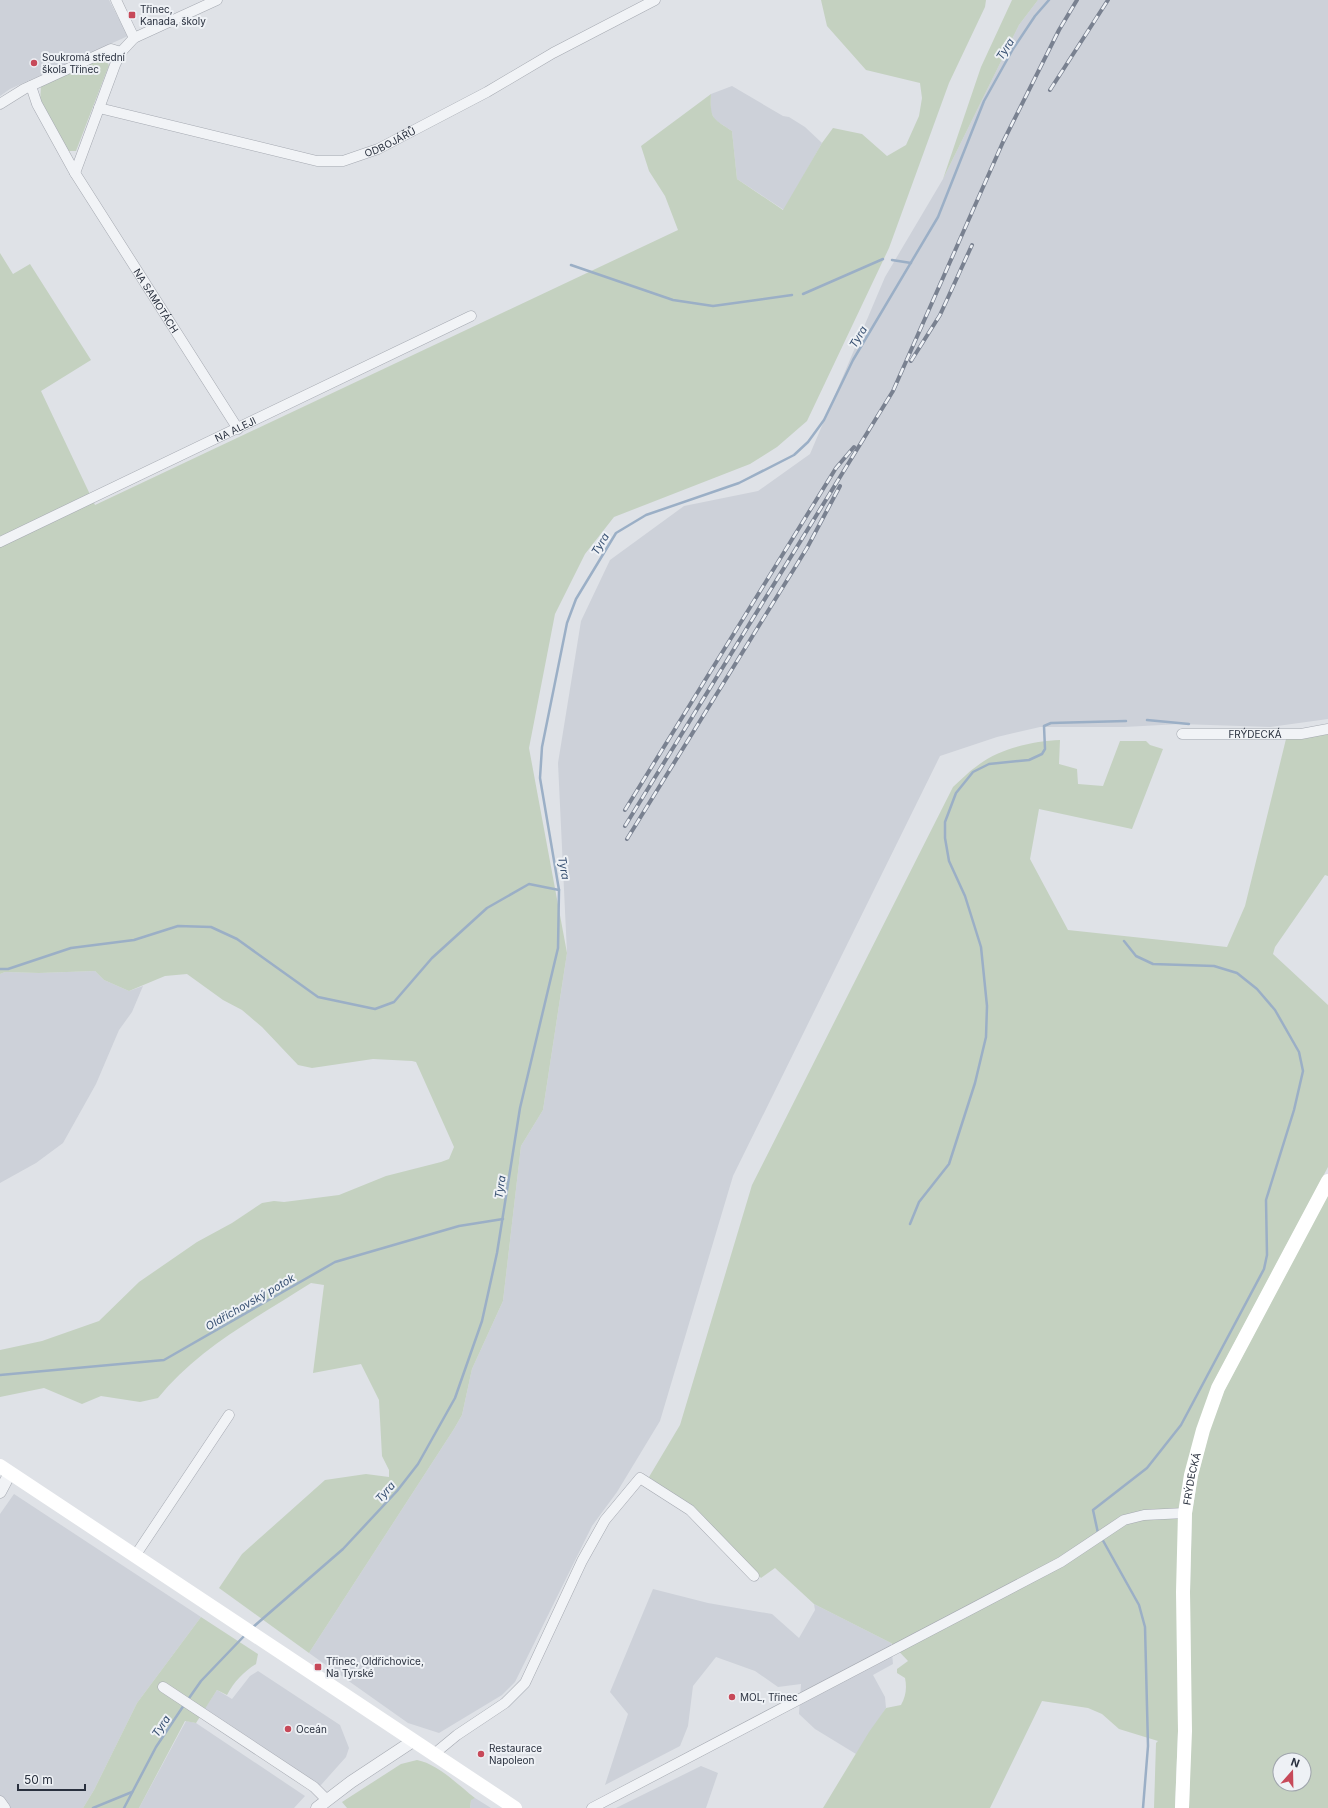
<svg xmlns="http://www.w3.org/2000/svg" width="1328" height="1808" font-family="Inter,sans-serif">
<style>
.built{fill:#cdd1d9}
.green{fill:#c4d1c0;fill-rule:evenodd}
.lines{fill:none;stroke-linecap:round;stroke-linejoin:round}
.stream{stroke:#9bafc6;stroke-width:2.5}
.minor-casing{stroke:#a5a9b1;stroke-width:11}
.tertiary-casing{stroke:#a5a9b1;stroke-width:13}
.minor{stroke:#f1f3f6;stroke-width:10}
.tertiary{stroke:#f1f3f6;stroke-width:12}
.secondary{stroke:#fff;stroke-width:14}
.rail-casing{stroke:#798190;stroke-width:4}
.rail{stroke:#eef1f5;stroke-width:2.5;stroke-dasharray:8;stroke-linecap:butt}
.poi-dot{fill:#c74959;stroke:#eef1f5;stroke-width:1.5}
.labels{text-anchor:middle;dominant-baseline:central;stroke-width:4;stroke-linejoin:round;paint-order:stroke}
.poi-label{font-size:10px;fill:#29303e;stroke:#eef1f5;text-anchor:start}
.street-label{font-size:10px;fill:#29303e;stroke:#eef1f5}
.water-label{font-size:11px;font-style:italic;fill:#354e70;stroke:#eef1f5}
</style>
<rect width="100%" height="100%" fill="#dfe2e7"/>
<!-- built -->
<g class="built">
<path d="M0,0H109L128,36L10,89L0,96Z"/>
<path d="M1038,0H1328V719L1270,727L1180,724L1124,727H1040L997,737L940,756L733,1176L660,1421L617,1492L592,1526L515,1682L502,1695L439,1733L408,1723L309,1653L454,1429L462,1415L472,1369L503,1301L521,1146L543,1110L567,953L558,763L581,621L610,560L684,506L758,491L810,454L885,277L943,179L1019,25Z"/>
<path d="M732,86L783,116L789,117L805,127L822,143L784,210L737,179L732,131L715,120L711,112V94Z"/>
<path d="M95,971L104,980L129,991L143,986L132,1012L119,1030L96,1084L63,1143L36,1163L0,1183V974L5,972L39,973Z"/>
<path d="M14,1494L201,1617L137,1703L94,1790L83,1808H0V1514Z"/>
<path d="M653,1589L708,1603L772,1614L799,1638L815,1610L814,1604L891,1643L893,1664L873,1675L885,1697L886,1708L856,1754L815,1729L799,1714L801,1684L778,1687L755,1671L716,1657L693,1686L688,1726L680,1746L605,1785L628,1714L610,1692Z"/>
<path d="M258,1671L340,1725L349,1748L346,1757L321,1785L310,1790L200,1716L217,1690L232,1699L250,1676Z"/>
<path d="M186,1721L196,1723L305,1796L294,1808H139Z"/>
<path d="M701,1766L718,1773L706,1808H616Z"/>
<path d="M475,1798L491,1808H470L471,1799Z"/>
</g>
<!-- green -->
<g class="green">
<path d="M821,0H986L985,7L949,83L889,248L807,421L777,447L750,464L614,517L585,554L555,614L529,748L567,953L543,1110L521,1146L503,1301L472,1369L462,1415L454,1429L309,1653L219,1588L242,1554L325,1480L366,1474L389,1477V1470L382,1456L379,1400L361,1364L313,1373L324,1285L311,1283C258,1317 198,1348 158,1398L140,1402L101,1396L82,1404L44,1388L0,1397V1350L42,1341L99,1321L139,1282L197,1242L232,1223L262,1203L274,1201L284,1202L339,1195L386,1176L441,1162L449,1159L454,1147L416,1062L412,1061L373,1059L312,1068L298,1065L262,1027L242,1010L223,1000L187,974L165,976L129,991L104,980L95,971L39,973L5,972L0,974V253L13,274L30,264L91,360L41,391L95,505L678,230L665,196L649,171L641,146L711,94C710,119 712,118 732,131L737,179L783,210L822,143L833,128L862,134L887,156L906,145L919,116L922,98L920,83L866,70L827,26Z"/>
<path d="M1012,0H1038L1019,25L943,179L981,67Z"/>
<path d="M103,58L109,65L76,151H65L40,103L41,86Z"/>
<path d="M1328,733V876L1325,875L1275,947L1273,954L1328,1005V1167L1212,1385L1177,1592L1178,1731L1175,1808H1154L1156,1743L1158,1741L1119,1729L1102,1714L1088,1708L1042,1701L990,1808H823L869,1732L886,1708L901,1705C906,1696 907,1688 905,1678L897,1673V1669L908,1661L891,1643L814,1604L775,1568L761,1578L699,1513L649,1477L680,1425L752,1185L953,787C961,780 968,772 977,766C998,749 1033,741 1060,740L1059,764L1077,769L1078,784L1103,786L1120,741H1146L1150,745L1163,749L1132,829L1039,809L1030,859L1068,930L1227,947L1245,906L1286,739Z"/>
<path d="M1328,1195V1808H1189L1191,1731L1190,1592L1192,1513L1198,1476L1209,1432L1224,1391ZM1280,1760H1304V1784H1280Z"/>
<path d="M201,1617L258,1654L256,1664C243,1672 234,1682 227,1695L217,1690L196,1723L185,1721L139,1808H83L94,1790L137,1703Z"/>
<path d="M417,1760C438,1764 458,1785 475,1798L471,1800L470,1808H347L342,1802L401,1764Z"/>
</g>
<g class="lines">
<!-- stream -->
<g class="stream">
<path d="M892,260L911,263"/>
<path d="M571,265L673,300L713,306L792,295"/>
<path d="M803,294L883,259"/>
<path d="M1147,720L1189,724"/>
<path d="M0,969H8L71,948L134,940L178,926L211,927L237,939L318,997L375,1009L394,1002L432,958L487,908L529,884L559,890"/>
<path d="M910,1224L919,1202L949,1164L975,1083L986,1037L987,1006L981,947L965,896L949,861L945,838V822L956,793L973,772L989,764L1029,760L1042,754L1045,749L1044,726L1051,723L1126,721"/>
<path d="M0,1375L164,1360L335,1262L459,1226L503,1219"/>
<path d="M1098,1533L1093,1510L1147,1468L1181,1425L1264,1269L1267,1255L1266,1200L1294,1110L1303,1071L1299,1052L1275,1010L1257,989L1237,973L1214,966L1153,964L1136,956L1124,941"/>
<path d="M1101,1537L1139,1605L1145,1627L1148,1746L1143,1808"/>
<path d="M252,1628L343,1549L397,1491L418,1464L455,1398L482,1321L497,1253L520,1108L558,948L559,890L540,778L542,747L567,623L576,599L616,533L646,515L739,483L794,455L808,442L824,420L853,360L938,217L984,101L1013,49L1035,16L1049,0"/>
<path d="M187,1701L201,1681L246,1634"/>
<path d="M93,1808L132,1792"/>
<path d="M124,1808L156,1747L184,1705"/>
</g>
<defs>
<g id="minor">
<path d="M116,0L134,38"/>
<path id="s1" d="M31,86L37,104L75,173L238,429"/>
<path d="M0,104L24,89L111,49L121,52"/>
<path id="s2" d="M99,108L317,161H343L378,149L487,92L553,53L655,0"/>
<path d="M75,173L115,65L121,52L134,38L217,0"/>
<path id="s3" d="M0,542L471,316"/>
<path id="s4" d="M1182,734H1301L1328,729"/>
<path d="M135,1556L229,1415"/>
<path d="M163,1687L314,1787L327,1800"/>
<path d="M434,1754L457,1735L505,1703L525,1683L582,1561L605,1520L640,1478L690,1510L754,1576"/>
<path d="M0,1801L5,1808"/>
<path d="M592,1808L1061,1562L1124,1520L1144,1515L1185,1513"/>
</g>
<g id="tertiary">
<path d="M0,1492L10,1473"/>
<path d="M317,1808L351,1782L413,1741"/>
</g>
</defs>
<!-- minor casing -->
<use href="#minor" class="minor-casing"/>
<!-- tertiary casing -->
<use href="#tertiary" class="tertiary-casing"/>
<!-- minor -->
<use href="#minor" class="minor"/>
<!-- tertiary -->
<use href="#tertiary" class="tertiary"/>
<!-- secondary -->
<g class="secondary">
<path d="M0,1466L515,1808"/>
<path id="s5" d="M1182,1808L1185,1731L1183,1592L1185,1513L1191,1475L1203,1430L1218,1388L1328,1181"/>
</g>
<defs>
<g id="rail">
<path d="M1050,90L1108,0"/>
<path d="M911,361L940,315L972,245"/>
<path d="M625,810L836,468L854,447"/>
<path d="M625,826L893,391L1003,142L1059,30L1077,0"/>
<path d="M627,839L807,548L840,486"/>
</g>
</defs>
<!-- rail casing -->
<use href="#rail" class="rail-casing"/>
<!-- rail -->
<use href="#rail" class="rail"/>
</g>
<!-- markers -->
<g class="poi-dot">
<rect x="128" y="11" width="8" height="8" rx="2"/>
<circle cx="34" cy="63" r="4"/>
<rect x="314" y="1663" width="8" height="8" rx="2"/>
<circle cx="732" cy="1697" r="4"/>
<circle cx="288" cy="1729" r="4"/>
<circle cx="481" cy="1754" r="4"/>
</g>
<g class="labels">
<!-- poi labels -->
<g class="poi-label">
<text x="140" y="9">Třinec,<tspan x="140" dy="12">Kanada, školy</tspan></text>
<text x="42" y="57">Soukromá střední<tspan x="42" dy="12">škola Třinec</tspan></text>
<text x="326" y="1661">Třinec, Oldřichovice,<tspan x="326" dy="12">Na Tyrské</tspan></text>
<text x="740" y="1697">MOL, Třinec</text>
<text x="296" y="1729">Oceán</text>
<text x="489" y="1748">Restaurace<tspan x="489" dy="12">Napoleon</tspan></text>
</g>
<!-- street labels -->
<g class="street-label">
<text stroke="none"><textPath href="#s2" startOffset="301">ODBOJÁŘŮ</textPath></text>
<text stroke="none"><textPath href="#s1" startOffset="249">NA SAMOTÁCH</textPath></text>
<text stroke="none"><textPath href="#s3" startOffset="261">NA ALEJI</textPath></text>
<text stroke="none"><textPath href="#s4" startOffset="73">FRÝDECKÁ</textPath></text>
<text stroke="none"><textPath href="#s5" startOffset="330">FRÝDECKÁ</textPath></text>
</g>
<!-- water labels -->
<g class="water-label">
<text transform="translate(1005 49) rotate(-58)">Tyra</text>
<text transform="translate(858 337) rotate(-59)">Tyra</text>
<text transform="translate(600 544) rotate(-59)">Tyra</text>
<text transform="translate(564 868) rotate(80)">Tyra</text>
<text transform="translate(500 1187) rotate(-81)">Tyra</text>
<text transform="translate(250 1302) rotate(-30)">Oldřichovský potok</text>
<text transform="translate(385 1492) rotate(-48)">Tyra</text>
<text transform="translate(161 1726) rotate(-56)">Tyra</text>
</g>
</g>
<!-- north arrow -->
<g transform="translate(1292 1772) rotate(20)"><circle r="19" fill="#eef1f5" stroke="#9fa4ac"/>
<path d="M0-3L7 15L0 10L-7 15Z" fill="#c74959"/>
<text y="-6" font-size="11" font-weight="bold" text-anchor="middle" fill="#29303e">N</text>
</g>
<!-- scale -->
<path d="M18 1784v6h67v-6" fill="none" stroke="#29303e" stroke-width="2"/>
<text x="24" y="1784" font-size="12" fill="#29303e" stroke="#eef1f5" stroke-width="3" paint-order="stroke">50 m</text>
</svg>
